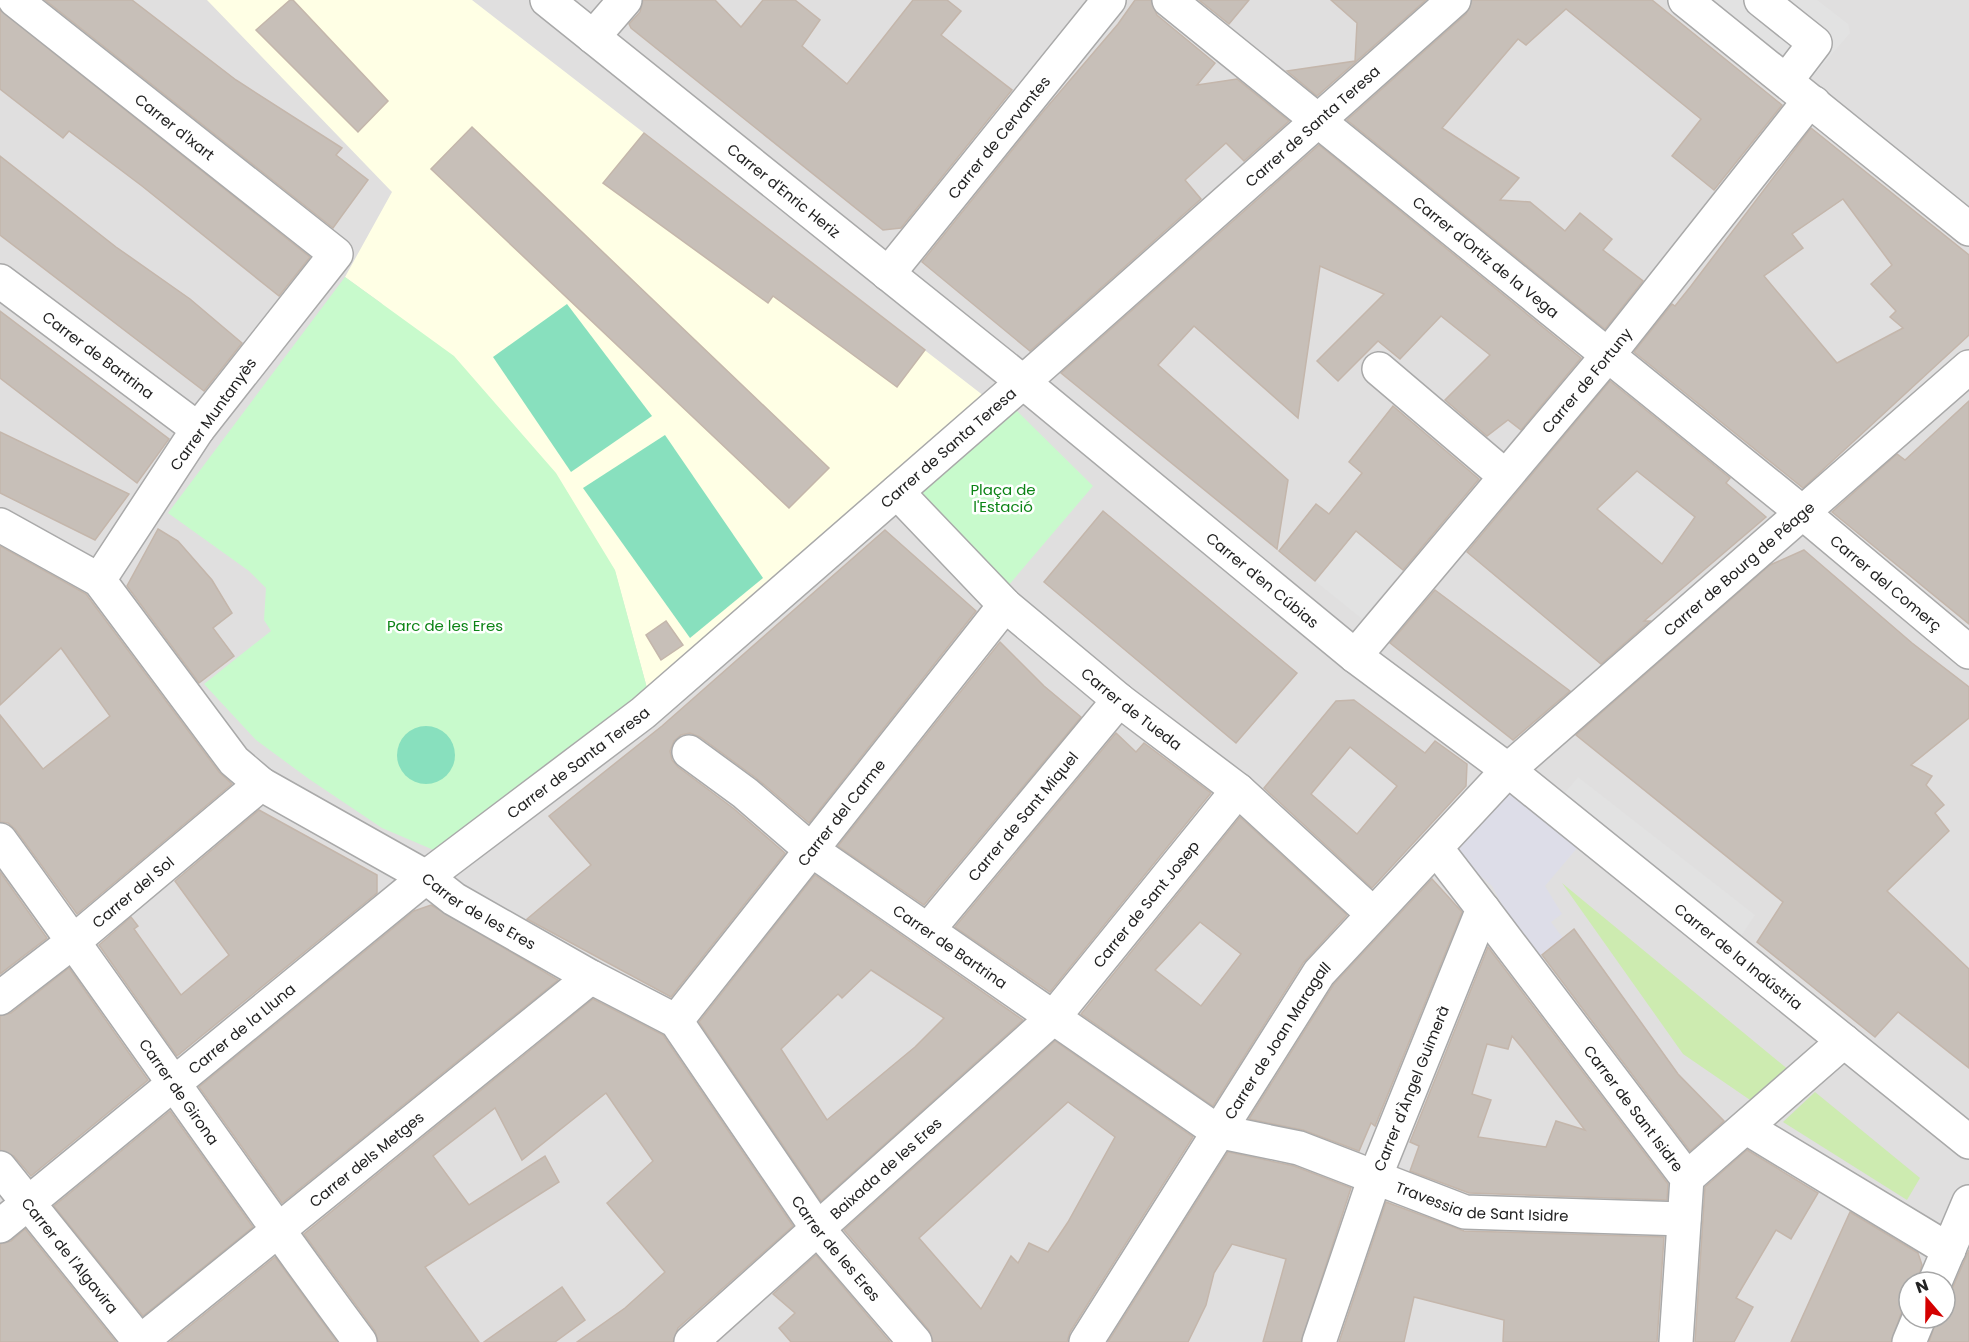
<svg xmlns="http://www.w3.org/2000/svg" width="1969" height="1342" font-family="Poppins,sans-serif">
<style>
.residential{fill:#e0dfdf;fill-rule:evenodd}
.education{fill:#ffffe5}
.grass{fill:#cdebb0}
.park{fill:#c8facc}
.pitch{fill:#88e0be}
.parking{fill:#e2e2e2}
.plaza{fill:#dddde8}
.building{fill:#c7bfb8;stroke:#c4b6ab;stroke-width:1.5;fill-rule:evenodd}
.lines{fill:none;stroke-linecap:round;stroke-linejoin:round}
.minor-casing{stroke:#a9a9a9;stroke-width:36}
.minor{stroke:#fff;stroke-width:33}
.labels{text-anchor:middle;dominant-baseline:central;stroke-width:5;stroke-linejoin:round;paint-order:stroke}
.street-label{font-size:15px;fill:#222;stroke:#fff}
.park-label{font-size:15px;fill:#0c8416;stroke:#fff}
</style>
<rect width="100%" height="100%" fill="#f2efe9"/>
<!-- residential -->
<path class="residential" d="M0,0H1969V1342H0ZM1909,1282H1945V1318H1909Z"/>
<!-- education -->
<path class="education" d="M207,0H472L984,396L647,688L615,571L381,303L345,277L392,192Z"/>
<!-- grass -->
<g class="grass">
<path d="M1562,883L1790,1071L1753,1102L1683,1054Z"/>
<path d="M1815,1092L1920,1178L1907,1200L1783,1122Z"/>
</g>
<!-- park -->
<g class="park">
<path d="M345,277L454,356L556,473L615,570L647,688L436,851L382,828L309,779L256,740L204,684L271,631L264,620L266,588L249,571L168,513Z"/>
<path d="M1014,408L1093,486L1008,586L912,495Z"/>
</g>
<!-- pitch -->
<g class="pitch">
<path d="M567,304L652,416L571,472L493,357Z"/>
<path d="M665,435L763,578L690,638L583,488Z"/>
<circle cx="426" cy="755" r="29"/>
</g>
<!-- parking -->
<g class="parking">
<path d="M1706,0H1817L1848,24L1850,33L1807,83Z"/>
<path d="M1356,531L1403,570L1362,619L1315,581Z"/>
<path d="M1578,777L1755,915L1738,941L1562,796Z"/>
</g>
<!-- plaza -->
<path class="plaza" d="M1504,791L1583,841L1545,886L1562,914L1551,922L1563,938L1533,962L1492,886L1466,863L1456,846Z"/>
<!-- building -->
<g class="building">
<path d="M45,0H132L236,80L342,148L336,155L368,180L333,228Z"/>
<path d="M290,0H293L388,101L358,132L256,30Z"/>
<path d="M643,0H715L741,27L763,0H795L820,20L802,46L847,84L913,0H947L961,11L941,35L1012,90L901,228L883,230L631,28L629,24L640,12Z"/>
<path d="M1135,0H1151L1157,15L1215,63L1197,85L1237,79L1289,121L1244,161L1226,143L1185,180L1201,199L1030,351L922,262L1042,113L1118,24Z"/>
<path d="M1199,0H1249L1229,24Z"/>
<path d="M1331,0H1426L1317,96L1287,71L1355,61L1357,23Z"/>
<path d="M1472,0H1652L1782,105L1714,190L1672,156L1701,119L1566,9L1526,45L1518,39L1442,128L1519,178L1500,200L1530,202L1565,231L1580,213L1612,239L1603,250L1643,281L1605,329L1347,120L1466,14Z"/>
<path d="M0,10L310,257L279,296L142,186L69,131L63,138L0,89Z"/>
<path d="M472,127L829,468L789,508L431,169Z"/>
<path d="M1811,128L1969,255V335L1803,488L1634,352L1672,304L1675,306L1691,286ZM1843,199L1892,265L1871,284L1896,311L1890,317L1903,328L1837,363L1764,276L1803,248L1792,234Z"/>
<path d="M644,133L925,350L897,387L773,296L768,303L603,183Z"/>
<path d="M1319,145L1581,358L1521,430L1508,420L1487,436L1445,400L1490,355L1441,316L1400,359L1378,341L1338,381L1317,361L1384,294L1320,266L1298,418L1194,326L1158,365L1288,480L1277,549L1061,373Z"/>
<path d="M0,156L116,247L190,299L242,343L204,391L0,235Z"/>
<path d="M0,311L169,439L137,483L0,378Z"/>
<path d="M1610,381L1730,478L1726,483L1766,517L1644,621H1650L1601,664L1467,552ZM1637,471L1695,517L1662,564L1597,509Z"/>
<path d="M1969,401V624L1832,512L1897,454L1905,460Z"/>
<path d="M1393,406L1479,479L1403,570L1356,531L1315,581L1279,551L1316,504L1329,514L1362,473L1349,462Z"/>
<path d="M0,432L129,494L95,540L0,493Z"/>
<path d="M1103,511L1297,673L1236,743L1044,582Z"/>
<path d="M158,529L178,541L212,580L232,613L213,628L234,656L199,683L127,586Z"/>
<path d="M885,530L976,611L809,823L756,778L700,737L690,733L681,735L674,741L670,751L672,760L678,767L733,808L785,853L671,997L527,919L591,865L549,816L662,726Z"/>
<path d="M0,546L86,594L219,772L232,784L77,914L15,829L8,823L0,822V715L43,769L110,716L61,648L0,705Z"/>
<path d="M1804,550L1912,643L1969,687V718L1911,765L1932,776L1926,785L1944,805L1935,813L1949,831L1887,891L1969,969V1068L1898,1012L1875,1037L1757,942L1783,902L1576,735L1770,565Z"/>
<path d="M1435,590L1570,691L1513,740L1390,643Z"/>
<path d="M666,621L683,645L661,660L646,635Z"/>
<path d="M1000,642L1044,686L1081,717L924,905L838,846Z"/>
<path d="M1354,700L1425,753L1435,741L1467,764L1466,786L1372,888L1264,788L1336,701ZM1350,747L1397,786L1357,834L1311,794Z"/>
<path d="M1116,733L1136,752L1144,743L1211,793L1050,992L955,927Z"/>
<path d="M259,810L377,875V893L177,1056L99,945L131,917L138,926L134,929L181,995L229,955L175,881Z"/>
<path d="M1240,817L1347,915L1303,963L1213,1106L1081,1014ZM1200,922L1241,954L1201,1006L1155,970Z"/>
<path d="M0,872L47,938L0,974Z"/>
<path d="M815,875L1023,1020L821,1201L699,1022ZM871,970L944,1018L915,1047L827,1120L781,1049L838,994L842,998Z"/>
<path d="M1432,879L1462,912L1375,1126L1371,1123L1359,1151L1303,1130L1249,1119L1334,984Z"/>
<path d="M431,905L558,980L282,1203L199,1087L414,911Z"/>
<path d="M1574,929L1678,1074L1724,1121L1690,1151L1542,955Z"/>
<path d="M1488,947L1668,1184L1667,1200L1469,1193L1410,1171L1419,1146L1410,1142ZM1512,1036L1523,1049L1585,1130L1556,1121L1546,1147L1478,1137L1491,1100L1472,1094L1487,1044L1508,1049Z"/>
<path d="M69,968L148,1080L31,1176L14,1156L0,1150V1016L11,1013Z"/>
<path d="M593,999L663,1035L793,1226L678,1328L673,1342H577L625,1308L665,1272L607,1203L653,1161L606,1093L522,1160L495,1108L433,1156L469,1205L545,1156L559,1182L425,1267L479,1342H378L375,1331L304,1234Z"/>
<path d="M1055,1041L1193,1137L1070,1332L1067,1342H933L929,1330L844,1230ZM1068,1102L1115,1137L1068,1222L1048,1252L1029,1243L1018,1263L1011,1256L981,1309L919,1238Z"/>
<path d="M170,1111L253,1227L143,1316L54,1206Z"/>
<path d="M1747,1150L1818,1193L1791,1239L1776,1230L1736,1298L1753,1307L1734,1342H1695L1705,1187Z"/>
<path d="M1228,1152L1294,1166L1351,1188L1301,1342H1263L1286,1259L1232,1244L1214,1273L1206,1305L1188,1342H1108Z"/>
<path d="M1386,1202L1464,1231L1664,1237L1657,1342H1503L1504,1320L1414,1297L1404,1342H1339Z"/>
<path d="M1850,1212L1918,1253L1922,1265L1917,1282H1909V1302L1902,1311L1891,1342H1791Z"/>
<path d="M25,1229L116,1342H0V1244L11,1241Z"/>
<path d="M1969,1250V1342H1929L1937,1318H1945V1298L1952,1289Z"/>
<path d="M816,1255L890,1342H791L779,1328L795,1313L773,1294Z"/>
<path d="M275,1257L337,1342H170Z"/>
<path d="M562,1287L585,1320L555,1342H484Z"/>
</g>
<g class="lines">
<defs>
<g id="minor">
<path id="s1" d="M15,0L336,254L198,429L99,580"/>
<path id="s2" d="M547,0L1023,382L1355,656L1508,770L1969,1142"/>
<path id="s3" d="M1169,0L1803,513L1969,652"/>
<path d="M1685,0L1969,229"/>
<path d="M1761,0L1815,43L1786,81"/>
<path d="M593,37L625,0"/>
<path id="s4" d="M888,274L1109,0"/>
<path id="s5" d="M0,281L198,429"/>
<path d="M1379,369L1505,476"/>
<path id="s6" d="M897,492L1005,605L1119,700L1238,790L1373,914"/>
<path id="s7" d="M0,525L99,580L234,761L261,784L426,877L454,899L591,977L676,1021L817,1228L915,1342"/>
<path id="s8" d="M1355,656L1608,355L1802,110L1814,103"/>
<path id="s9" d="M689,752L745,793L810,849L1217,1131L1299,1148L1465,1212L1684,1219"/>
<path id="s10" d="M0,840C121,1006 237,1177 360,1342"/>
<path id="s11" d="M1483,909L1687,1178L1676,1342"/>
<path id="s12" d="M928,930L1119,700"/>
<path id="s13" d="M0,998L74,941L261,784"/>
<path id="s14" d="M676,1021L1005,605"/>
<path d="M1747,1128L1949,1250"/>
<path id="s15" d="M0,1168L140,1342"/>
<path d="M1687,1178L1844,1041"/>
<path id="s16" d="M0,1226L426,877L643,713L1023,382L1454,0"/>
<path d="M1935,1282L1969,1202"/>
<path id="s17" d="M140,1342L591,977"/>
<path id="s18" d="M691,1342L1053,1018L1238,790"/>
<path id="s19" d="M1086,1342L1319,973L1508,770L1969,367"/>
<path id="s20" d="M1319,1342L1375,1177L1483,909L1436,848"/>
<path d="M1909,1342L1919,1318"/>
</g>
</defs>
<!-- minor casing -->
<use href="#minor" class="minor-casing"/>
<!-- minor -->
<use href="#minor" class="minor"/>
</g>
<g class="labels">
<!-- street labels -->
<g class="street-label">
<text stroke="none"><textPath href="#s16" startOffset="1713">Carrer de Santa Teresa</textPath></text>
<text stroke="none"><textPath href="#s1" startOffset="204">Carrer d'Ixart</textPath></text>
<text stroke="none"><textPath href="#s4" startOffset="176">Carrer de Cervantes</textPath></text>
<text stroke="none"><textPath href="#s2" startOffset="304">Carrer d'Enric Heriz</textPath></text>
<text stroke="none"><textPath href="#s3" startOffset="408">Carrer d'Ortiz de la Vega</textPath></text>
<text stroke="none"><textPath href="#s5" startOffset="123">Carrer de Bartrina</textPath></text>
<text stroke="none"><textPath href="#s8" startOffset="360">Carrer de Fortuny</textPath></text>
<text transform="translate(213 414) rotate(-54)">Carrer Muntanyès</text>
<text stroke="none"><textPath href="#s16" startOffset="1227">Carrer de Santa Teresa</textPath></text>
<text stroke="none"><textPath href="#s19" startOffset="1020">Carrer de Bourg de Péage</textPath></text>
<text stroke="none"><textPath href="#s2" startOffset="921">Carrer d'en Cúbias</textPath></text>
<text stroke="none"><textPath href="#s3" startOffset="924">Carrer del Comerç</textPath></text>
<text stroke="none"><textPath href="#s6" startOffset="320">Carrer de Tueda</textPath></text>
<text stroke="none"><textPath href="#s16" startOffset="741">Carrer de Santa Teresa</textPath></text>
<text stroke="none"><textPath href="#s14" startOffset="266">Carrer del Carme</textPath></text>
<text stroke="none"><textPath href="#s12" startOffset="148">Carrer de Sant Miquel</textPath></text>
<text stroke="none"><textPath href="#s13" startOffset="170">Carrer del Sol</textPath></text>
<text stroke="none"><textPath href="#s18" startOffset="633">Carrer de Sant Josep</textPath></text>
<text stroke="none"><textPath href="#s7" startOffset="627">Carrer de les Eres</textPath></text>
<text stroke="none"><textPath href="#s9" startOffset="326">Carrer de Bartrina</textPath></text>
<text stroke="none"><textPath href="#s2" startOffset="1528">Carrer de la Indústria</textPath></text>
<text stroke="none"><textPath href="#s16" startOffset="312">Carrer de la Lluna</textPath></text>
<text stroke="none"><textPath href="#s19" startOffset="357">Carrer de Joan Maragall</textPath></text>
<text stroke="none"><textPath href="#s20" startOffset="270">Carrer d'Àngel Guimerà</textPath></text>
<text stroke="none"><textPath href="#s10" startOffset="309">Carrer de Girona</textPath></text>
<text stroke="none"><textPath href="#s11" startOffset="250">Carrer de Sant Isidre</textPath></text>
<text stroke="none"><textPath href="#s17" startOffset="291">Carrer dels Metges</textPath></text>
<text stroke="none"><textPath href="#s18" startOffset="261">Baixada de les Eres</textPath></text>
<text stroke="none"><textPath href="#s9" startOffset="927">Travessia de Sant Isidre</textPath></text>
<text stroke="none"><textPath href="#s7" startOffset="1131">Carrer de les Eres</textPath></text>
<text stroke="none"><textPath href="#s15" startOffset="112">Carrer de l'Algavira</textPath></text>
</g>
<!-- park labels -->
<g class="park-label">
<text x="1003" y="489">Plaça de<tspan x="1003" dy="17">l'Estació</tspan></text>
<text x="445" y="625">Parc de les Eres</text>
</g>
</g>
<!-- north arrow -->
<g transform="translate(1927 1300) rotate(340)"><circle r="28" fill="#ffffff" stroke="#a7a7a7" stroke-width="1.5"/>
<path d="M0-4.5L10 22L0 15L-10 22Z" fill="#d40000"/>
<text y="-9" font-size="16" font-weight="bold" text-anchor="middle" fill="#222222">N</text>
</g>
</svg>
